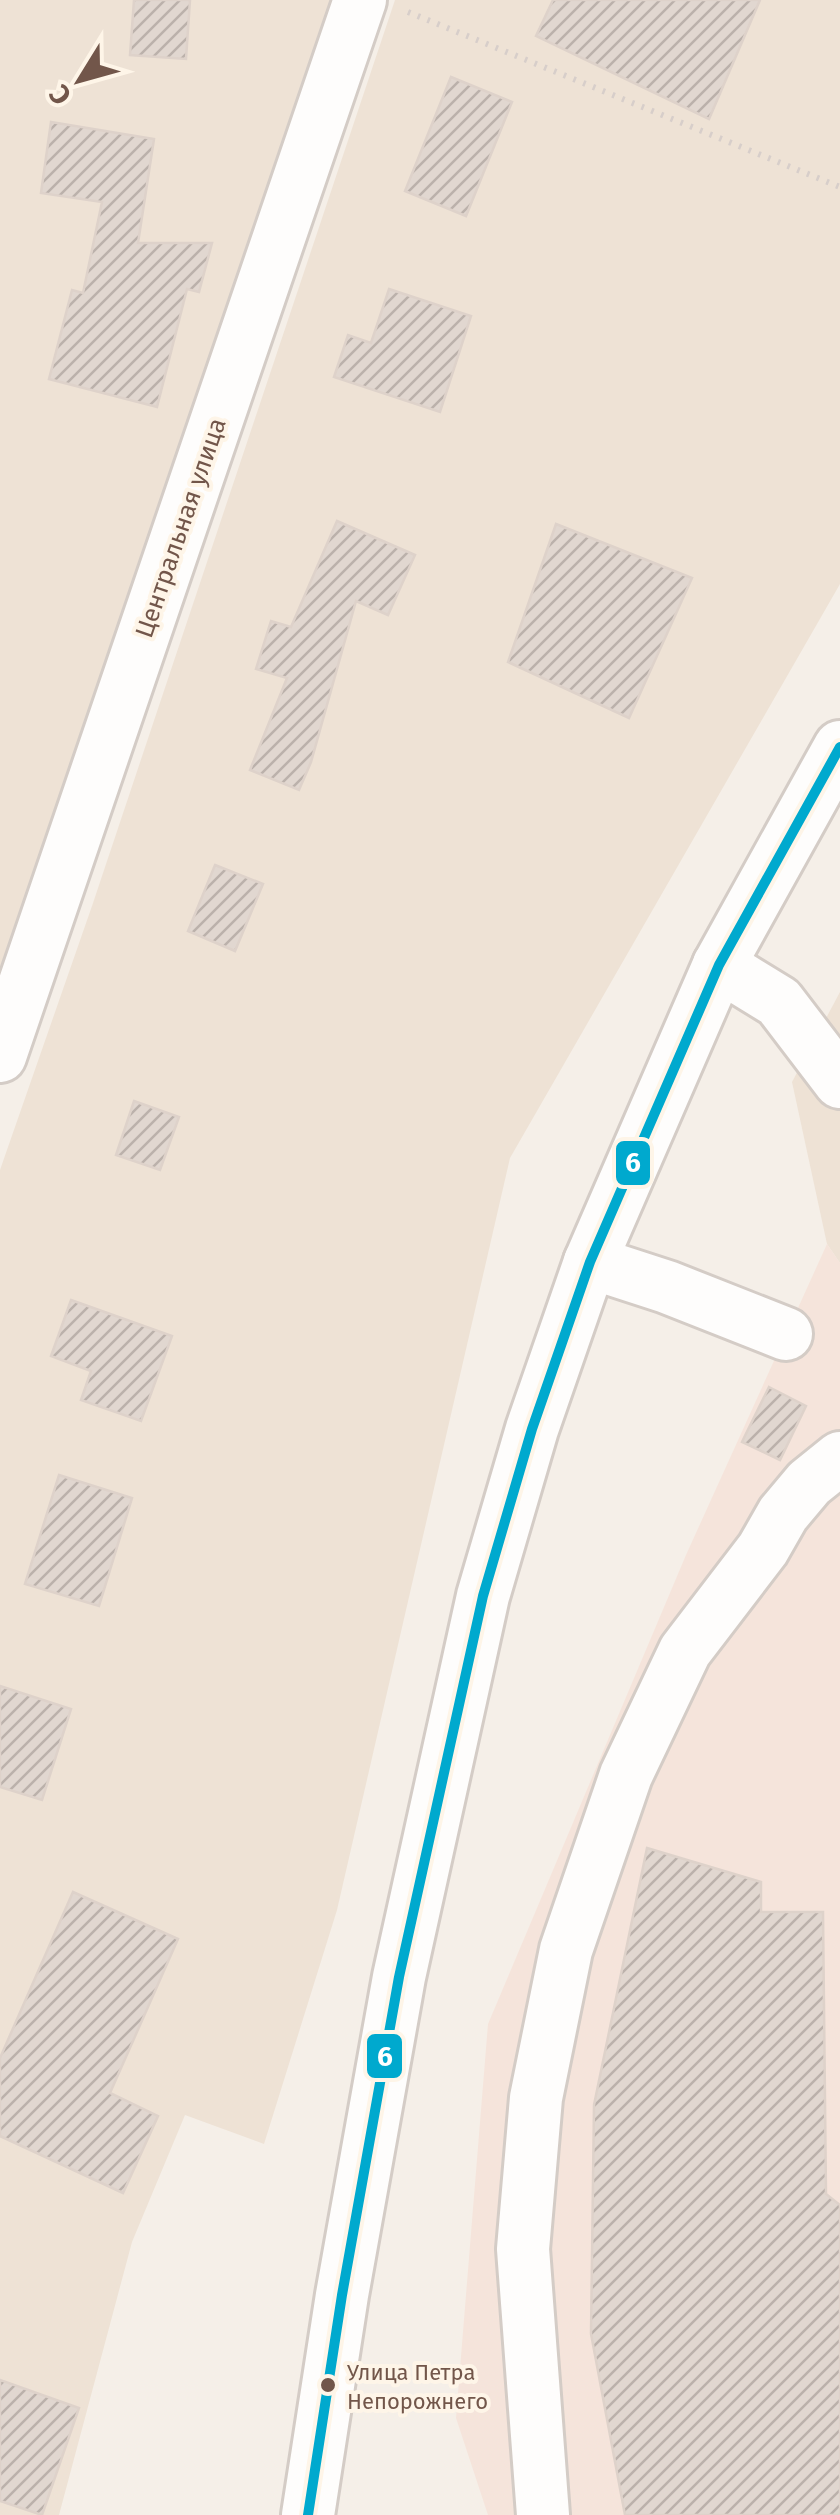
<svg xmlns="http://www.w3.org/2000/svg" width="840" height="2515" font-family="'Fira Sans',sans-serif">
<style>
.residential{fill:#eee2d5}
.commercial{fill:#f5e4db}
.building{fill:url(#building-hatch);stroke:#ded2ca;stroke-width:2.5}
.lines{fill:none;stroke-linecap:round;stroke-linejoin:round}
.minor-casing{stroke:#d4ccc6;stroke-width:58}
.path{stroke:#d7ceca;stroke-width:6;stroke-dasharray:2.5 8;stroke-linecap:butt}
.minor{stroke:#fefdfc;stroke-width:52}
.bus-1-casing{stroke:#fef5e8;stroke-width:18}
.bus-1{stroke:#00a9ce;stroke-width:10}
.bus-dot{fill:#72564a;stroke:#fef5e8;stroke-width:4}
.labels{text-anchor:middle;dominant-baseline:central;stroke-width:8;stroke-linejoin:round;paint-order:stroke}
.bus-label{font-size:22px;fill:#72564a;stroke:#fef5e8;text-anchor:start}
.street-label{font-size:25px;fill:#72564a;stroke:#fef5e8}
.line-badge{stroke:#fef5e8;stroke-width:4}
.badge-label{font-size:28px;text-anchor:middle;font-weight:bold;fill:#fff}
</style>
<defs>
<pattern id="building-hatch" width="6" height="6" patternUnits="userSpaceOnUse" patternTransform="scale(2.5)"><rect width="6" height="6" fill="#e1d7d0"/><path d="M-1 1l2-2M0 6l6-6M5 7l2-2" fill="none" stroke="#bbb1ab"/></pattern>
</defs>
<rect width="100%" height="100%" fill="#f5efe8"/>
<!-- residential -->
<g class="residential">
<path d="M0,0H333L0,975Z"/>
<path d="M395,0H840V584L510,1158L337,1910L264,2144L185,2115L132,2242L59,2515H0V1170L92,906Z"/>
<path d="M840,992V1263L827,1244L792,1082Z"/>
</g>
<!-- commercial -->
<path class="commercial" d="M827,1244L840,1263V2515H488L456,2418L488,2024L686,1555Z"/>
<!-- building -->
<g class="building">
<path d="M134,0H190L186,59L130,55Z"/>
<path d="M553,0H760L709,119L536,36Z"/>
<path d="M451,77L512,102L466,216L405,191Z"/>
<path d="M51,122L154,139L138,243H212L199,292L187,289L157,407L49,379L72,290L83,293L102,202L41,193Z"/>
<path d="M389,289L471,316L440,412L334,377L348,335L371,343Z"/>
<path d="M337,521L415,555L388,615L356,601L311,762L299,790L250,770L287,678L256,669L271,621L291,627Z"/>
<path d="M556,524L692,578L629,718L508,662Z"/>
<path d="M215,865L263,884L235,951L188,931Z"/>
<path d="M134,1101L179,1117L160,1170L116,1155Z"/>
<path d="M71,1300L172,1336L141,1421L81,1400L91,1371L51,1356Z"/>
<path d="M769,1387L806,1406L780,1460L742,1442Z"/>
<path d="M59,1475L132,1498L99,1606L25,1584Z"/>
<path d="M0,1686L71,1709L42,1800L0,1787Z"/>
<path d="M647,1848L761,1882V1912H823L826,2194L840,2205V2515H625L591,2334L594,2105Z"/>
<path d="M73,1892L178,1939L110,2093L158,2116L123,2193L0,2136V2058Z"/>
<path d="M0,2380L79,2408L42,2515L0,2501Z"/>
</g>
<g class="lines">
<defs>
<g id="minor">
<path d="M719,965L779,1002L840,1082"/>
<path d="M0,1056L360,0"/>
<path d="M590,1262L667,1287L786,1334"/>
<path d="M308,2515L342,2295L399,1977L483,1596L532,1429L590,1262L719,965L840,747"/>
<path d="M543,2515L523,2249L536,2098L566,1950L626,1775L685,1651L763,1549L783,1514L809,1483L840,1458"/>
</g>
</defs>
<!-- minor casing -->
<use href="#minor" class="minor-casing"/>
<!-- path -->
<path class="path" d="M408,12L840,187"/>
<!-- minor -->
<use href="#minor" class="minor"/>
<defs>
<path id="bus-1" d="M308,2515L342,2295L399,1977L483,1596L532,1429L590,1262L719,965L840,747"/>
</defs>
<!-- bus-1 casing -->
<use href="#bus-1" class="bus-1-casing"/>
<!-- bus-1 -->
<use href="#bus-1" class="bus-1"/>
</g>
<!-- markers -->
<circle class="bus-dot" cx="328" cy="2385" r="9"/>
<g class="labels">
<!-- bus labels -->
<g class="bus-label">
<text x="347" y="2372">Улица Петра<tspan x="347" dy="29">Непорожнего</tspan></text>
</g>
<!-- street labels -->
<g class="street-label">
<text transform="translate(181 528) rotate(-71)">Центральная улица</text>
</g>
</g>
<g class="line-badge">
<rect x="614" y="1139" width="38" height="48" rx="10" fill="#00a9ce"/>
<rect x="365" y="2032" width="39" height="48" rx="10" fill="#00a9ce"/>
</g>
<g class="badge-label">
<text x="633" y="1172">6</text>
<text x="385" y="2066">6</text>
</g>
<!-- north arrow -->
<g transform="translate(80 80) rotate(233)" stroke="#fef5e8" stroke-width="8" paint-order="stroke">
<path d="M0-8L18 38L0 25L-18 38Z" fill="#72564a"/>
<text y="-15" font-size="28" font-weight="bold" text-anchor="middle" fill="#72564a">С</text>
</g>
</svg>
